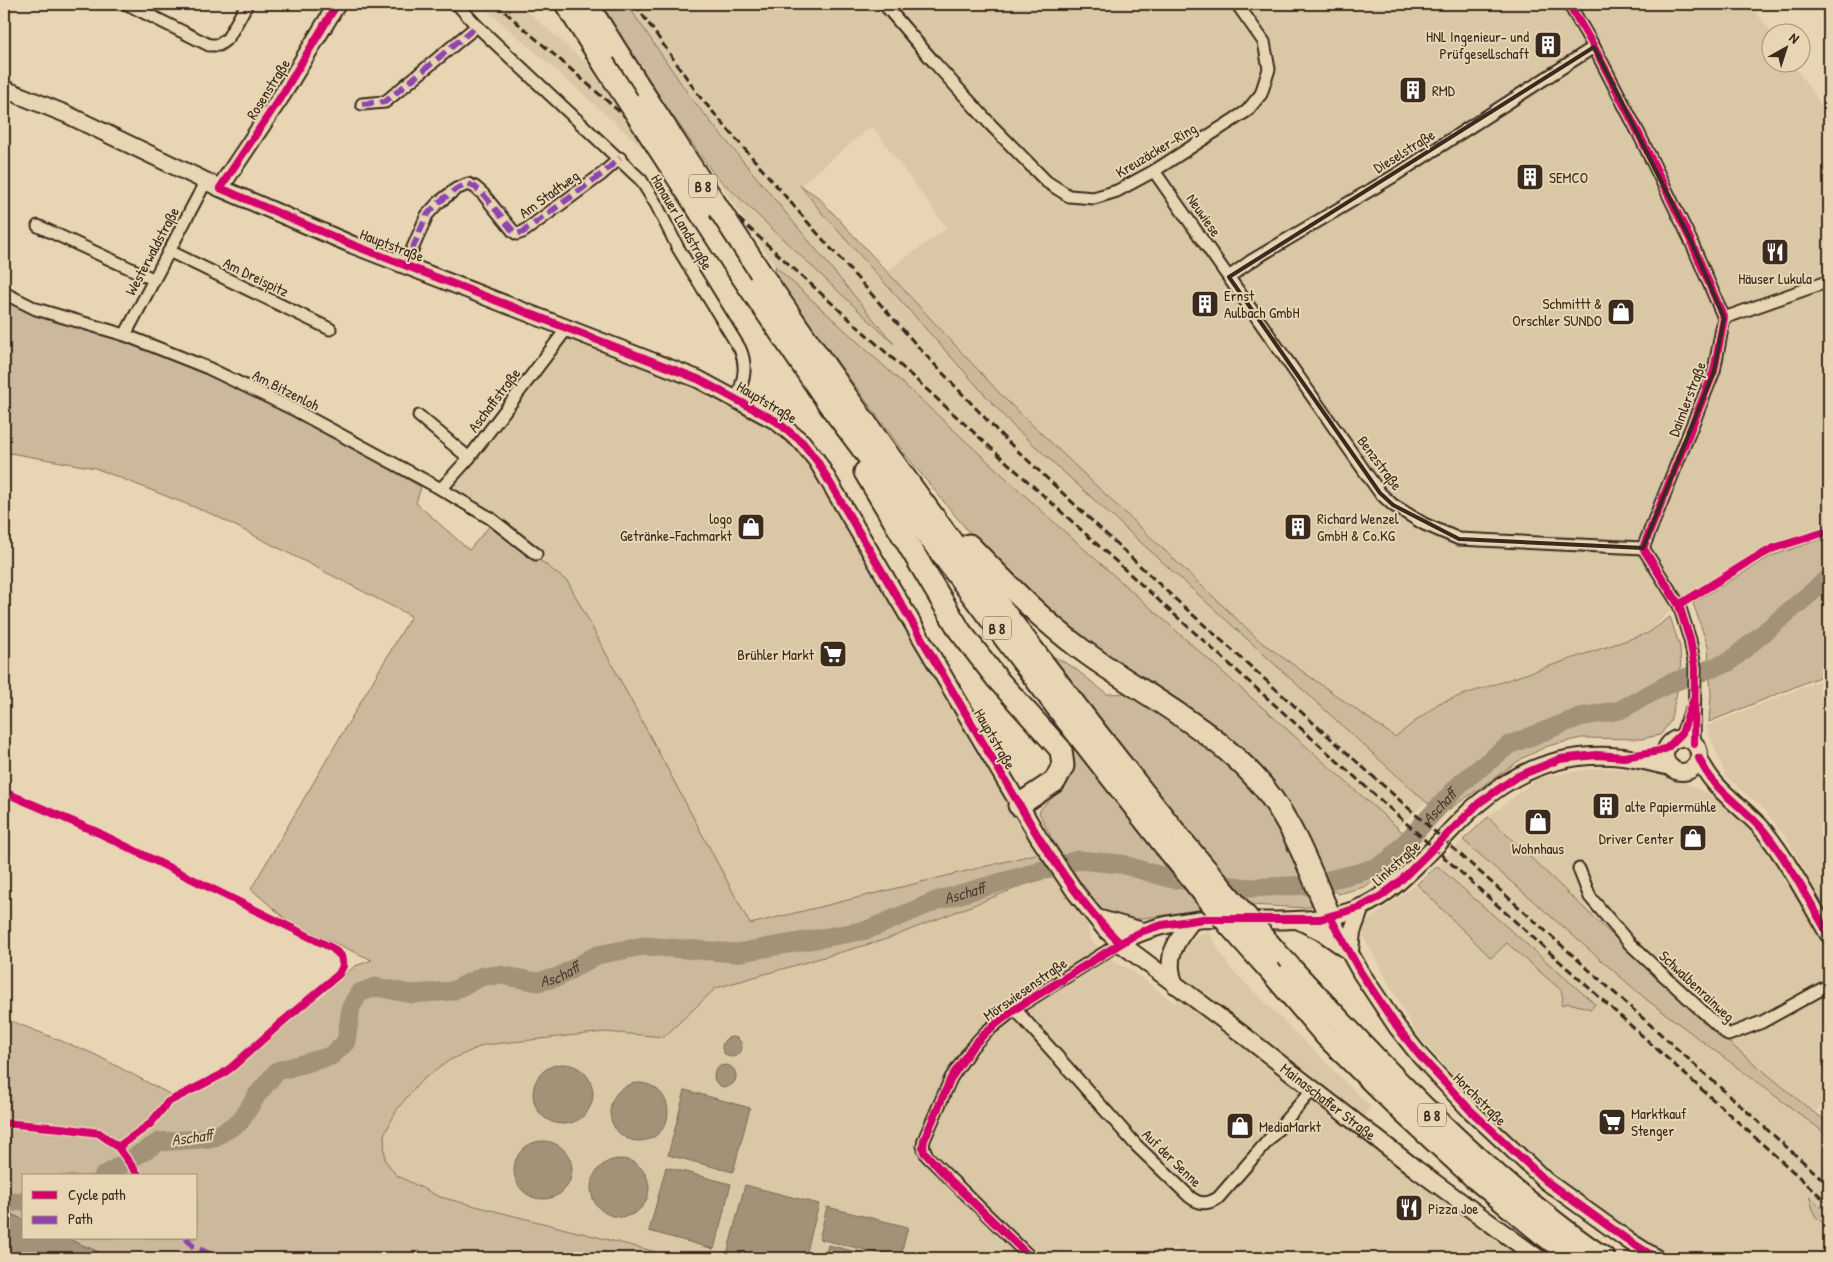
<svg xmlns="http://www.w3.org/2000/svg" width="1833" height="1262" font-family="'Patrick Hand',sans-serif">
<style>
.built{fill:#d9c7a6}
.green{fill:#ccb99b;stroke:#84725c}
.water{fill:#a49278;stroke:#7a6854}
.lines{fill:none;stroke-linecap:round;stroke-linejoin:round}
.river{stroke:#a49278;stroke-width:19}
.street-casing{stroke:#3b2a1e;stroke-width:15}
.secondary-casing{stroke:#3b2a1e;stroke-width:20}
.highway-casing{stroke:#3b2a1e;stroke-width:25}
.street{stroke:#e8d5b3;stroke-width:11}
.secondary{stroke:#e8d5b3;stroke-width:16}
.highway{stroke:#e8d5b3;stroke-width:21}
.rail{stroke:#3b2a1e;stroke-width:3;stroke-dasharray:8 4;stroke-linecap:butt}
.highway-bridge-casing{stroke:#3b2a1e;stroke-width:25;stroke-linecap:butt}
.highway-bridge{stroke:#e8d5b3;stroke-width:21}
.quiet{stroke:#8e44ad;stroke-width:6;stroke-dasharray:12 6;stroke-linecap:butt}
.cycleway-casing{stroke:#e8d5b3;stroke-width:11}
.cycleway{stroke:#d6006c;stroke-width:8}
.marked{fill:none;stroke:#3b2a1e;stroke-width:4;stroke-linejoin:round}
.labels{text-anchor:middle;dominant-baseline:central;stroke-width:4;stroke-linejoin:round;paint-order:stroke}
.shield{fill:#e8d5b3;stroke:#6f5d4b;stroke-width:1}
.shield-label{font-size:14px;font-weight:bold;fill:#3b2a1e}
.poi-label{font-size:15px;fill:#3b2a1e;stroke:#e8d5b3;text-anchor:start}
.street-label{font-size:15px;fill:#3b2a1e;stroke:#e8d5b3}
.water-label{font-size:16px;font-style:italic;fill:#503f30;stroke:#e8d5b3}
</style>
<rect width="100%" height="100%" fill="#e8d5b3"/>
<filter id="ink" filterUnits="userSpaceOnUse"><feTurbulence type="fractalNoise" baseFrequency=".02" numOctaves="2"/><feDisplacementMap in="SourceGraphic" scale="10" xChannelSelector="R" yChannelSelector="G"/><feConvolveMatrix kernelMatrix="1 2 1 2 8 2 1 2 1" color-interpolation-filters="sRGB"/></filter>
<g filter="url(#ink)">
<!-- built -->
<g class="built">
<path d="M480,4H519L591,67L644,148Z"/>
<path d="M627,4H662L666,9L673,4H1750L1771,32L1770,62L1792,63L1829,116V530L1795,537L1746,558L1670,611L1648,633L1439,703L1395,737L1261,642L1005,399L887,271L947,228L872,126L801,185L822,213L1013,426L1426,802L1397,828L1055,523L775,266L713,173L890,340L691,98Z"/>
<path d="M569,336L662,370L767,422L805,453L1040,853L750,925L568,582L447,486Z"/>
<path d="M1829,677V915L1788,840L1762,807L1726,777L1706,726Z"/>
<path d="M1597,768L1651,770L1671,776L1715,797L1756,827L1776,853L1829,945V1103L1813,1112L1727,1041L1630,952L1488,817L1538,778Z"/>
<path d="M1463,840L1647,1000L1829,1136V1214L1810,1197L1815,1216L1829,1229V1258H1674L1593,1205L1550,1170L1481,1106L1417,1035L1363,936L1366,922L1417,884L1491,958L1507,943L1561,990L1563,998L1561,1005L1569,1003L1594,1004L1437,866Z"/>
<path d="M1052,874L1087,924L1091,940L1116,963L1128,968L1175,1003L1187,984L1183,977L1180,966L1184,948L1197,935L1209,933L1230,968L1371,1107L1356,1129L1528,1258H1188L1174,1247L1164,1258H680L440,1197L396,1175L385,1160L383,1135L398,1108L421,1081L450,1060L484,1045L605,1032L664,1037L716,988L887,939Z"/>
</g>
<!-- green -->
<g class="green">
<path d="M600,4H627L691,98L894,344L713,173L668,109Z"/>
<path d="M800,185L818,197L1005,399L1261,642L1395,737L1439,703L1648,633L1670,617L1680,647L1681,675L1670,722L1660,735L1641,739L1581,738L1548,746L1523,758L1444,813L1426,802L1013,426L822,213Z"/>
<path d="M775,266L1055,523L1417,845L1385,874L1364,887L1338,894L1332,889L1295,817L1000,570L908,458L839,364L776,276Z"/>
<path d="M4,299L42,317L124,340L177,360L229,383L290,412L421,487L416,503L469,550L492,523L568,582L750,924L1040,853L1052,874L887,939L716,988L664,1037L605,1032L484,1045L450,1060L421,1081L398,1108L384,1135L385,1160L396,1175L440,1197L680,1258H113L66,1238H196V1176H24V1220L4,1211V1018L94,1054L179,1099L219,1080L230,1071L355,966L372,960L289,922L251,889L411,616L214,515L95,468L4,452Z"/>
<path d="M1824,538H1829V673L1709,722L1711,695L1708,647L1693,603L1771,556Z"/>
<path d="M1047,653L1073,667L1107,694L1131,693L1189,731L1231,766L1257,794L1280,828L1301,869L1312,900L1311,906L1306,908L1251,905L1198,842Z"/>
<path d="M1075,749L1203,910L1129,920L1108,915L1101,909L1078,878L1052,839L1039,813C1042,804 1053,800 1057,791C1064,777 1066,762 1075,749Z"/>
<path d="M1488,817L1630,952L1727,1041L1813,1112L1829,1122V1136L1647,1000L1463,840Z"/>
<path d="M1437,866L1595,1004L1591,1009L1569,1003L1561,1005L1563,998L1561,990L1507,943L1491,958L1417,884Z"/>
<path d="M1809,1196L1829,1214V1229L1815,1216Z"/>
</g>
<!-- water -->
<g class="water">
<circle cx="732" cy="1047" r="10"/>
<circle cx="563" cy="1094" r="30"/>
<circle cx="725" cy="1076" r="11"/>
<circle cx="639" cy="1112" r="29"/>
<path d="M685,1090L750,1108L733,1172L668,1155Z"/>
<circle cx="543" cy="1170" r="29"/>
<circle cx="620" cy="1188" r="29"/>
<path d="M666,1167L731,1184L714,1249L649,1231Z"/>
<path d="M745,1185L819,1204L805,1258H743L727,1254Z"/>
<path d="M827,1207L908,1227L900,1258L819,1239Z"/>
<path d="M4,1211L24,1220V1238H66L113,1258H4Z"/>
<path d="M828,1245L881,1258H825Z"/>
</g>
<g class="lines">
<!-- river -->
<g class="river">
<path id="s1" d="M103,1176L159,1142L213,1138L240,1122L257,1095L277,1071L331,1056L346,1042L351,1007L359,993L376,987L412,994L452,991L483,976L500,975L538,982L558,977L597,955L644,946L736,953L867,930L936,901L1078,860L1121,864L1168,878L1249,888L1307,885L1358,873L1377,867L1389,860L1461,783L1509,745L1580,717L1620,710L1668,684L1729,662L1825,581L1829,580"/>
<path d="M4,1203L24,1201"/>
</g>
<defs>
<g id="street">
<path d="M127,4L209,45H219L228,38L247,4"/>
<path d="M457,4L477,26L641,180L656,204L678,248L740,349C748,367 743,381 737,400"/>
<path d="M884,4L933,61L991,125L1047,182L1069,196L1094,198L1117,191L1154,171L1247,111L1261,94L1269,69L1264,42L1237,4"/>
<path d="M1569,4L1594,47L1639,134L1690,239L1724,318L1714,371L1643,548"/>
<path d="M362,104L385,102L477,26"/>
<path d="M1154,171L1380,493L1393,505L1424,524L1459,539L1643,548"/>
<path d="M38,226L153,279"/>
<path d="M169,251L330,329"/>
<path d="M405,266L427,215L438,203L456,189L468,184L475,187L483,194L513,231L517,234L523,232L602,174L620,158"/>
<path d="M1229,277L1251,261L1394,176L1594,47"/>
<path d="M4,293L36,309L125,335L208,368L291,408L441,489L490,518L536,554"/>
<path d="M1724,318L1829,281"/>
<path d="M125,335L206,181"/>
<path d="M419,416L469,458"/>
<path d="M441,489L469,458L568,327"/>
<path d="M1643,548L1679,605L1690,640L1695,667L1694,744"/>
<path d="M1678,739L1682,733L1691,710"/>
<path d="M1579,869L1590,897L1630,944L1728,1035L1762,1022L1829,985"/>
<path d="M1015,1009L1137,1146L1190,1197C1200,1205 1208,1204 1218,1198L1313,1089"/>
<path d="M1031,1258L927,1156L923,1146L924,1140L951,1078L972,1047L986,1032L1015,1009L1120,943"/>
</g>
<g id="secondary">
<path id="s2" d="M4,89L66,114L220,188L353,245L698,379L776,421L802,442L817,461L1039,838L1076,893L1105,929L1120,943L1242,1034L1416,1169L1538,1258"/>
<path d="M220,188L282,95L337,4"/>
<circle cx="1682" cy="755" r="17"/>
<path d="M1699,758C1714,792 1741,804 1764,831C1789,862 1809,901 1829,935"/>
<path d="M1330,917L1361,973L1397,1027L1420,1056L1470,1110L1546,1181L1629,1241L1656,1258"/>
<path d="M1097,918L1143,931"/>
<path d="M1299,921L1320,931L1346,949"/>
<path d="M1120,943C1146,927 1173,923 1203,919C1251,919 1317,927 1361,907C1389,895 1409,872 1431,851C1447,835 1462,817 1479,803C1521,767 1568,751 1623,757C1639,759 1655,764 1671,767"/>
<path d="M1350,951L1352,932L1361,907"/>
<path d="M1175,985C1164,958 1175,942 1192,921"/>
</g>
<g id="highway">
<path d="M566,4L604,64"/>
<path d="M587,4L647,99"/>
<path d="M700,212L735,266L831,407L1065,718L1165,846"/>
<path d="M760,272C893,467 1035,657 1183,842"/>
<path d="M865,472L960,631L998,680L1061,750L1063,766L1055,781L1019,805"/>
<path d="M969,545C1005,582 1040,619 1082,650C1144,696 1216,728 1265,789C1295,827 1311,873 1330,917"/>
<path d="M1277,953C1356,1038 1435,1125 1525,1199C1551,1219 1577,1241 1604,1258"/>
<path d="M1273,974L1325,1035L1403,1112L1476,1179L1540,1232L1575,1258"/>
</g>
</defs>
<!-- street casing -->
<use href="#street" class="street-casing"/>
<!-- secondary casing -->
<use href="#secondary" class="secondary-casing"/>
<!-- highway casing -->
<use href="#highway" class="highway-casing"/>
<!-- street -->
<use href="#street" class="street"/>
<!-- secondary -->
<use href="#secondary" class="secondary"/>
<!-- highway -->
<use href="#highway" class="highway"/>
<!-- rail -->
<g class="rail">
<path d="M496,4L661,148L1165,606L1829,1204"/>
<path d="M635,4L700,97L811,226L921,350L1003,437L1173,597L1829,1185"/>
</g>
<defs>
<g id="highway-bridge">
<path d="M604,64L700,212"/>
<path d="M647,99L760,272"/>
<path d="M1183,842L1277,953"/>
<path d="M1165,846L1230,926L1273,974"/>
</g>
</defs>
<!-- highway-bridge casing -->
<use href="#highway-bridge" class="highway-bridge-casing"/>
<!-- highway-bridge -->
<use href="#highway-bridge" class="highway-bridge"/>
<!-- quiet -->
<g class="quiet">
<path d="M362,104L385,102L477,26"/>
<path d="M405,266L427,215L438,203L456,189L468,184L475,187L483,194L513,231L517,234L523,232L602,174L620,158"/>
<path d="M186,1238L193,1246L217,1258"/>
</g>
<defs>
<g id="cycleway">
<path d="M337,4L282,95L220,188L353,245L698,379L776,421L802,442L817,461L1039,838C1064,876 1088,912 1120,943"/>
<path d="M1569,4L1594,47L1639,134L1690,239L1724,318L1714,371L1643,548L1679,605L1690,640L1695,667L1694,744"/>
<path d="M1679,605L1755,558L1774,548L1822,533H1829"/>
<path d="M1699,758C1714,792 1741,804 1764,831C1789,862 1809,901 1829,935"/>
<path d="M4,792L99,833L332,948L341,956L343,966L339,974L282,1022L232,1067L221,1075L168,1102L150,1124L118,1147"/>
<path d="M1330,917L1361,973L1397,1027L1420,1056L1470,1110L1546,1181L1629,1241L1656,1258"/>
<path d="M4,1123L61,1128L99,1133L118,1147L139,1176"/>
<path d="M1031,1258L951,1181L924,1152L923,1146L924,1140L951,1078L972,1047L986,1032L1015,1009L1131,937L1143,931L1162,925L1203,919H1320L1361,907L1381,896L1398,883L1479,803L1516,777L1560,759L1596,755L1624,757L1659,751L1667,748L1682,733L1693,701"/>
</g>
</defs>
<!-- cycleway casing -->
<use href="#cycleway" class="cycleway-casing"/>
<!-- cycleway -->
<use href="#cycleway" class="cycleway"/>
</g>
</g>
<!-- marked area -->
<path class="marked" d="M1594,47L1690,239L1724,318L1714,371L1643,548L1459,539L1393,505L1380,493L1229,277Z"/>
<!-- icons -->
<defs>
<symbol id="building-square" viewBox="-11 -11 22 22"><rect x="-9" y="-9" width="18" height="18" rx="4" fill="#3b2a1e" stroke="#e8d5b3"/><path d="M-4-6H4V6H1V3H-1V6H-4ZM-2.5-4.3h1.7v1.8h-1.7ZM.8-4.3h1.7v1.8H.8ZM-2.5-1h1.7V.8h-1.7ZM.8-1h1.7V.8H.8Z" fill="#fff"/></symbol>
<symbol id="restaurant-square" viewBox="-11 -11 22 22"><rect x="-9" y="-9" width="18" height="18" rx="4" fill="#3b2a1e" stroke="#e8d5b3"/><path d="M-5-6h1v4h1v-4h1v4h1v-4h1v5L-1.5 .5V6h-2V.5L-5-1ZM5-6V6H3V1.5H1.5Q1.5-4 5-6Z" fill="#fff"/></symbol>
<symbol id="shop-square" viewBox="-11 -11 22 22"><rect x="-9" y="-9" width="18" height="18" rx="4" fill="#3b2a1e" stroke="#e8d5b3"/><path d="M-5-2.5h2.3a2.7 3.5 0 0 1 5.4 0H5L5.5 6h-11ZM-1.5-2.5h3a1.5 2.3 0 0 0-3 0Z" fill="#fff"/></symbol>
<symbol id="supermarket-square" viewBox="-11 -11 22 22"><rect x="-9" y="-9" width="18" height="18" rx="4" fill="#3b2a1e" stroke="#e8d5b3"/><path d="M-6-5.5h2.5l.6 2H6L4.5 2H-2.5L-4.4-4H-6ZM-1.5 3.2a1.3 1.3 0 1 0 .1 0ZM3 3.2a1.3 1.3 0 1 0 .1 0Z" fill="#fff"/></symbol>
</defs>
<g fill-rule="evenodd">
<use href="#building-square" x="1532" y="29" width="32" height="32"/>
<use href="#building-square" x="1397" y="74" width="32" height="32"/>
<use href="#building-square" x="1514" y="161" width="32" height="32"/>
<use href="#restaurant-square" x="1759" y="236" width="32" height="32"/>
<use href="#building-square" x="1189" y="288" width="32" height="32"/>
<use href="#shop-square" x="1605" y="296" width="32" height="32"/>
<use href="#shop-square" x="735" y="511" width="32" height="32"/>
<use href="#building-square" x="1282" y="511" width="32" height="32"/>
<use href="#supermarket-square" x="817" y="638" width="32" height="32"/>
<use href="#building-square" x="1590" y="790" width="32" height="32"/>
<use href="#shop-square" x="1522" y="806" width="32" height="32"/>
<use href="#shop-square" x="1677" y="822" width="32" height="32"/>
<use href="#supermarket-square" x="1596" y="1106" width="32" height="32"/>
<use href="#shop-square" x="1224" y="1110" width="32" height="32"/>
<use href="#restaurant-square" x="1393" y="1192" width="32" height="32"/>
</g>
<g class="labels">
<!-- shield labels -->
<g class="shield">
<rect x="689" y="174.5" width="28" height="23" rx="4"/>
<rect x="983" y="616.5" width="28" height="23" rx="4"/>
<rect x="1418" y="1103.5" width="28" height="23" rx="4"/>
</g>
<g class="shield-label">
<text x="703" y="186">B 8</text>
<text x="997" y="628">B 8</text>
<text x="1432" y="1115">B 8</text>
</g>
<!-- poi labels -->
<g class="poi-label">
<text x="1529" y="36" text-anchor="end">HNL Ingenieur- und<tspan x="1529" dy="17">Prüfgesellschaft</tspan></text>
<text x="1432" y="90">RMD</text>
<text x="1549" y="177">SEMCO</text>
<text x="1775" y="278" text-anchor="middle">Häuser Lukula</text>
<text x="1224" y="295">Ernst<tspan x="1224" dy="17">Aulbach GmbH</tspan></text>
<text x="1602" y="303" text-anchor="end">Schmittt &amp;<tspan x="1602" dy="17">Orschler SUNDO</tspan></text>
<text x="732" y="518" text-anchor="end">logo<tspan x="732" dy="17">Getränke-Fachmarkt</tspan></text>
<text x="1317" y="518">Richard Wenzel<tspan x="1317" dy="17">GmbH &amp; Co.KG</tspan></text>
<text x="814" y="654" text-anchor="end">Brühler Markt</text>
<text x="1625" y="806">alte Papiermühle</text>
<text x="1674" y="838" text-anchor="end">Driver Center</text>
<text x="1538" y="848" text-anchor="middle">Wohnhaus</text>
<text x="1631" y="1113">Marktkauf<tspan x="1631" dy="17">Stenger</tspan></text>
<text x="1259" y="1126">MediaMarkt</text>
<text x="1428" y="1208">Pizza Joe</text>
</g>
<!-- street labels -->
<g class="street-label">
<text transform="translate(268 89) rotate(-58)">Rosenstraße</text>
<text transform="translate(1156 150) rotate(-31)">Kreuzäcker-Ring</text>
<text transform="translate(1404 151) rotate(-32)">Dieselstraße</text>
<text transform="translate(549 194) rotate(-36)">Am Stadtweg</text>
<text transform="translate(1204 215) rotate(55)">Neuwiese</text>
<text transform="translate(682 222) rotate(60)">Hanauer Landstraße</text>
<text transform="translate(392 245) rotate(21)">Hauptstraße</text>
<text transform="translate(152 251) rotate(-62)">Westerwaldstraße</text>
<text transform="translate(256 277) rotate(26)">Am Dreispitz</text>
<text transform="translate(286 390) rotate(27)">Am Bitzenloh</text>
<text transform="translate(1687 399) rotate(-69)">Daimlerstraße</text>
<text transform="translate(494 400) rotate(-53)">Aschaffstraße</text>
<text transform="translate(767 402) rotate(31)">Hauptstraße</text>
<text transform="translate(1380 463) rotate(53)">Benzstraße</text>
<text transform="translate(995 739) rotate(60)">Hauptstraße</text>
<text transform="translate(1396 863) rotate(-42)">Linkstraße</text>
<text transform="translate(1697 986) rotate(43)">Schwalbenrainweg</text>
<text transform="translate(1025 989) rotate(-35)">Mörswiesenstraße</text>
<text transform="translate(1480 1099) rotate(45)">Horchstraße</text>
<text stroke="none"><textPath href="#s2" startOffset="1731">Mainaschaffer Straße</textPath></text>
<text transform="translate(1172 1158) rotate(44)">Auf der Senne</text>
</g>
<!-- water labels -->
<g class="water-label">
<text stroke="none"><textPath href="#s1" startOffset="1480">Aschaff</textPath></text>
<text stroke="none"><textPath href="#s1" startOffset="970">Aschaff</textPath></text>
<text stroke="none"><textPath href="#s1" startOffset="550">Aschaff</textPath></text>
<text transform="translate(192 1137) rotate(-8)">Aschaff</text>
</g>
</g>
<!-- margin -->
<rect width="1833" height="1262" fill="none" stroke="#e8d5b3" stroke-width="20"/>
<rect x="10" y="10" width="1813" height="1242" fill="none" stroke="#3b2a1e" stroke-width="2" filter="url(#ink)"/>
<!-- legend -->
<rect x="22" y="1174" width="175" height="65" fill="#e8d5b3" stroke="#a39177"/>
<rect x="32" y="1191" width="25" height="8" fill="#d6006c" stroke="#a39177"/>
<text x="68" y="1200" font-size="15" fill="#3b2a1e">Cycle path</text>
<rect x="32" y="1216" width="25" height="8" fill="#8e44ad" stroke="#a39177"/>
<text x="68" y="1224" font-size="15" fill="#3b2a1e">Path</text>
<!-- north arrow -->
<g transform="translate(1786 48) rotate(39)"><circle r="24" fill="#e8d5b3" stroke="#a39177"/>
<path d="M0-4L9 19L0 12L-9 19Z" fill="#3b2a1e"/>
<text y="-8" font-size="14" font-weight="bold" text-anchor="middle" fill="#3b2a1e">N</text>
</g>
</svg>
